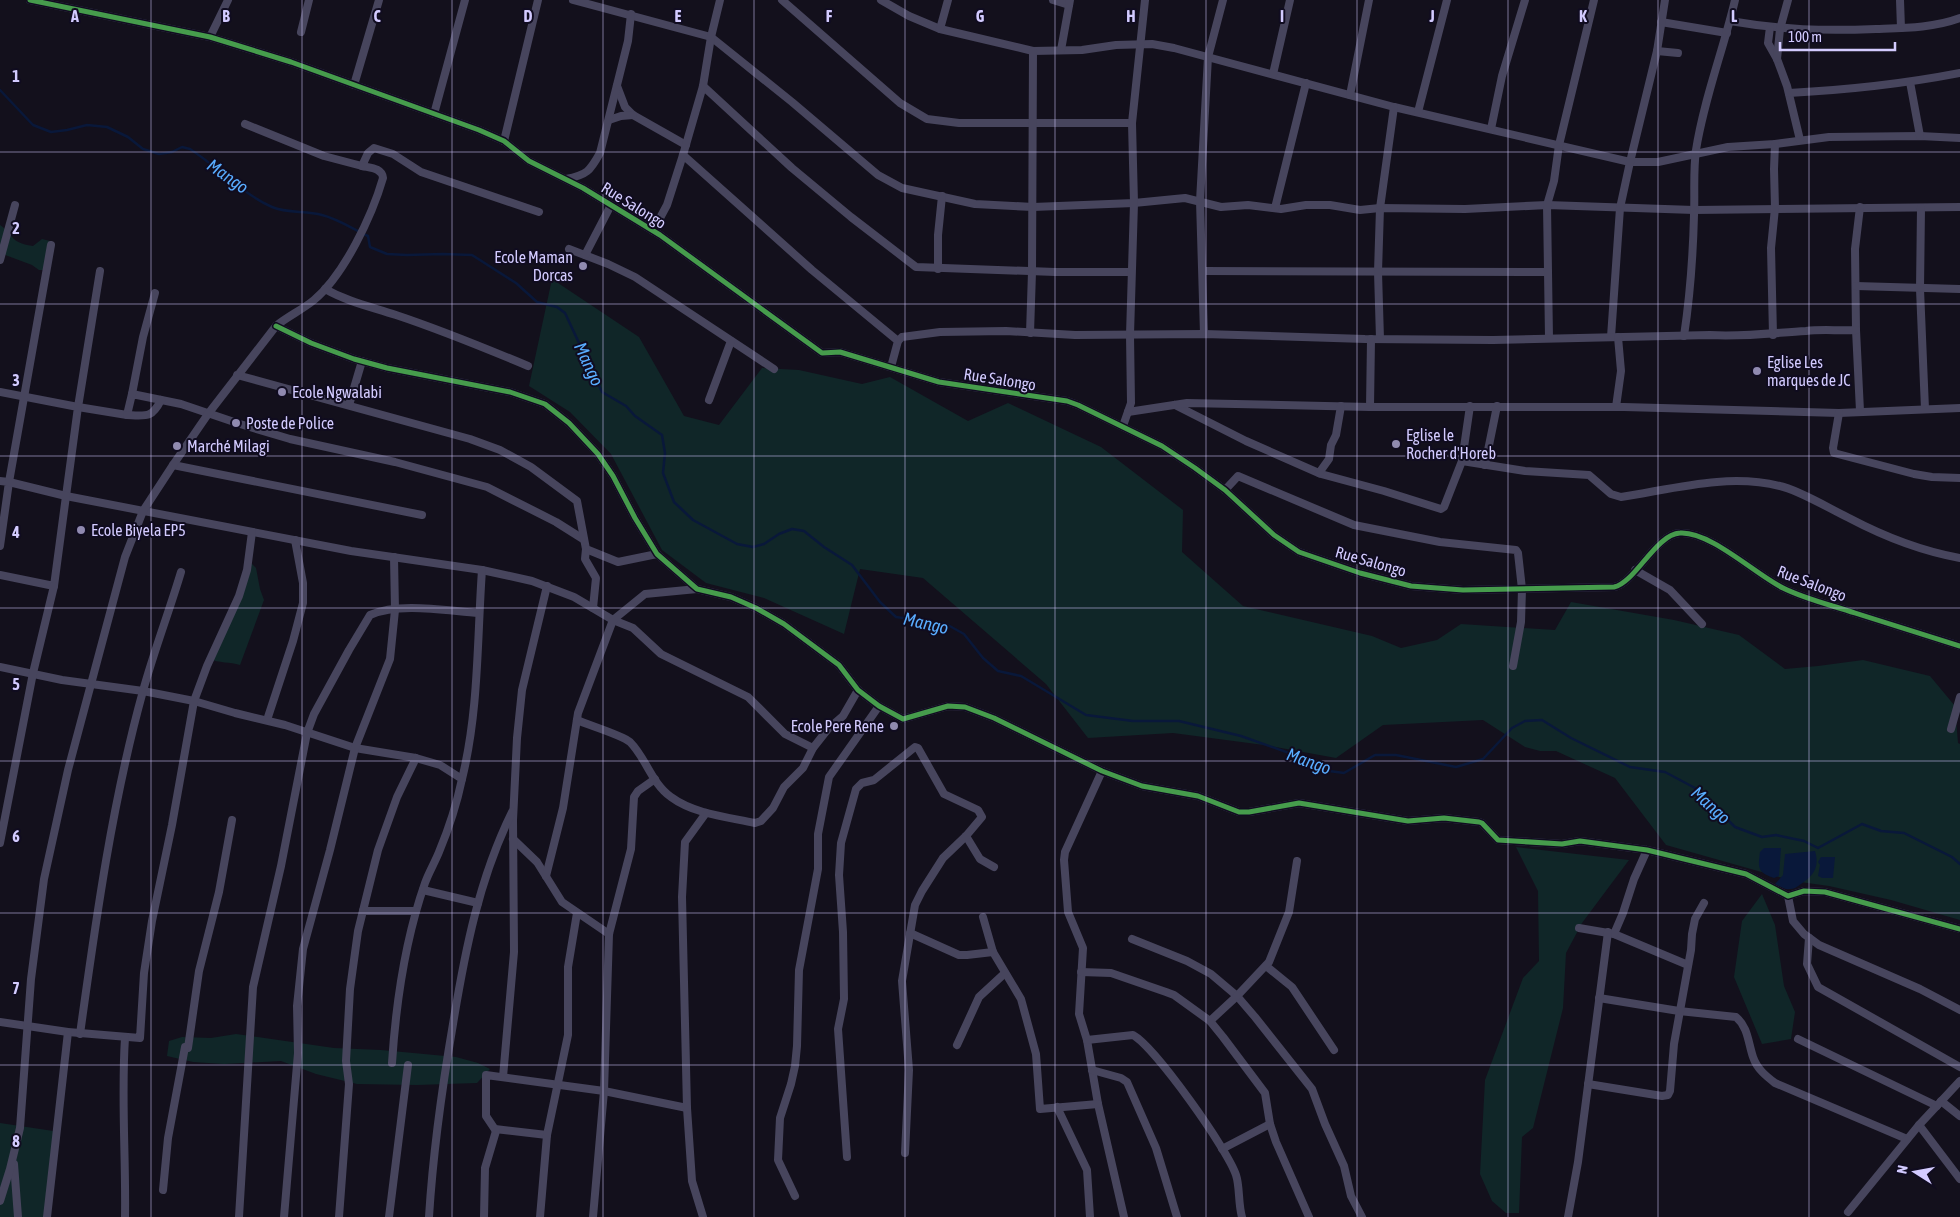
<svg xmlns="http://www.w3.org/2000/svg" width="1960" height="1217" font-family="'Asap Condensed',sans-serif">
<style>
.green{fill:#102628}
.water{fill:#09183a}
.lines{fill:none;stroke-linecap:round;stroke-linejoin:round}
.stream{stroke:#09183a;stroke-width:2.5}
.minor{stroke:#47455d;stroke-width:8}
.cycleway-casing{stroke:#100c20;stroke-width:8}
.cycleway{stroke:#469c4c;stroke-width:5}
.grid{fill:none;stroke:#d3cbff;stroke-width:1;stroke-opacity:0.55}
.poi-dot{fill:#908ab0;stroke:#100c20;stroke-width:2}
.labels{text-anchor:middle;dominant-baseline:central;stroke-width:4;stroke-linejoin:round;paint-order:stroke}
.street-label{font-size:16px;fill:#d3cbff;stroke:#100c20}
.poi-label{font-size:16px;fill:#d3cbff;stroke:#100c20;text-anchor:start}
.water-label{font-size:18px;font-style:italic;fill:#59adff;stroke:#100c20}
.grid-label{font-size:16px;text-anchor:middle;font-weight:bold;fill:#d3cbff;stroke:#100c20;stroke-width:4;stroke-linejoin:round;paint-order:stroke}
</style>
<rect width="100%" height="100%" fill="#13101c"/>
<!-- green -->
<g class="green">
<path d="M0,225C16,236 8,242 33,246L42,239L50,241L54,248L44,270H39L32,265L0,253Z"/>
<path d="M552,279L639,337L684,416L719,425L762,368L799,370L862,384L890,377L968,421L1008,403L1101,447L1183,510L1182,552L1243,606L1372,636L1401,648L1437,640L1461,624L1555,630L1571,602L1674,620L1739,635L1785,669L1818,666L1863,660L1930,676L1955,706L1958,743L1960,744V920L1891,900L1829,886L1793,881L1666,845L1615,778L1556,751H1540L1525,747L1483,720L1383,725L1336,758L1264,745L1173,733L1088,738L1046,684L923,578L860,569L844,634L764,598L706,583L662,550L611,454L570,412L529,386Z"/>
<path d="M248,560L256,568L260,589L264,600L240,665C230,662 219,663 209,659L234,600Z"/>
<path d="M1516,847L1629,860L1582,923L1566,953L1563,1008L1533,1128L1522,1137L1519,1213H1506L1492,1201L1480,1174L1485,1080L1523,978L1539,961L1538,891Z"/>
<path d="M1762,894L1775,925L1784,986L1795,1012L1791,1039L1762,1044L1734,977L1742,921Z"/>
<path d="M236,1034L334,1048L381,1050L456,1057L478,1063L490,1069L477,1083L417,1085L357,1084L316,1074L281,1061L224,1064L193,1062L167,1056L169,1041L182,1037L211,1038Z"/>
<path d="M0,1123L60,1132L49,1217H0Z"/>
</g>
<!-- water -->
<g class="water">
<path d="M1764,848H1781L1779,876L1774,878C1757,872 1758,868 1760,852Z"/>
<path d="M1815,851C1820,868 1813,876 1801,884C1797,887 1794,889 1790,889C1785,890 1780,886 1775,884L1783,875L1785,854Z"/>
<path d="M1821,857H1835L1833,878H1822L1818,876L1820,865L1818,862Z"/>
</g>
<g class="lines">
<!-- stream -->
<path class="stream" d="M0,90L33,125L51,132L67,130L87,125L107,127L128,137L143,149L159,154L172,152L182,147L190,149C218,167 241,193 272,207C288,214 306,210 322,215C338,219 353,229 368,236L370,247L387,254L407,255L443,254L472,255L516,283L537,302L557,307L565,313L602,392L626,406L635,416L662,435L665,453L663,473L674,502L693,520L737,544L753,547L764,544L779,534L792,529L804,531L824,547L852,565L880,602L896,617L946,624L964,634L983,658L998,671L1021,676L1086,715L1133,721H1179L1241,736L1303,758L1322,770L1344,773L1375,755H1396L1456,767L1483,759L1512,728L1525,721L1542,720L1571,738L1630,767L1665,772L1695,788L1735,827L1762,837L1776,835L1804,841L1818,848L1862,824L1881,831L1904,833L1952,857L1960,864"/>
<!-- minor -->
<g class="minor">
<path d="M30,0L210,37L291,62L479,130L504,141L529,161L583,188L660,235L822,353L840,352L939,382L1067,401L1078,405L1162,446L1195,468L1225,490L1274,535L1299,552L1360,573L1411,586L1463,590L1614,587C1635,583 1656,534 1680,533C1710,531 1755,574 1783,588C1805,599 1831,605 1855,613C1890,624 1925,635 1960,646"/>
<path d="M573,0L711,37L792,102L878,175L902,188L975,204L1033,207L1134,203L1185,198L1221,207L1248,205L1281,209L1306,205H1330L1360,210L1380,208L1465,209L1547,205L1694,210L1960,207"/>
<path d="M782,0L900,103L927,119L959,123H1132"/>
<path d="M881,0L909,16L940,29L1033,51L1082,50L1116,45L1152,44L1174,48L1394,107L1630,162H1658L1728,147L1775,144L1829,137L1920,136L1960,138"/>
<path d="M1053,0L1069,5"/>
<path d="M1900,0L1901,28"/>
<path d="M1730,21C1782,30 1824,31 1876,29C1905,28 1933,28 1960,18"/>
<path d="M1661,22L1727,33"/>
<path d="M1770,27L1768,43L1777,59L1787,86L1800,140"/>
<path d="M940,29L948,0"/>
<path d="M301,32L309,0"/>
<path d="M210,37L228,0"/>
<path d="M1061,50L1070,0"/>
<path d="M1657,51L1678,53"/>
<path d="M1777,59L1780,29L1788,0"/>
<path d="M1273,74L1290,0"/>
<path d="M1910,82L1920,136"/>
<path d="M354,85L379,0"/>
<path d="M617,86L625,107L633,115L686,145"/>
<path d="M703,86L792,168L851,217L916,267L1055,272H1131"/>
<path d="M1789,93C1847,90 1903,84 1960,73"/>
<path d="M1350,95L1369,0"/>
<path d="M1418,112L1447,0"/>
<path d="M434,114L465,0"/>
<path d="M609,120L621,116L633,115"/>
<path d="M245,124L324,156L362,166L368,153L374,148L393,154L421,172L539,212"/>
<path d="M1491,129L1502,76L1525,0"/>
<path d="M504,141L538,0"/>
<path d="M683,155L812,270L898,341L891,367"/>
<path d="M566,179C587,175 590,171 600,153L628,41L631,14"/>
<path d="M1860,207L1855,249L1856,330L1860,411"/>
<path d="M1275,208L1306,83"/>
<path d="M1921,208L1920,289L1925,409"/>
<path d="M653,231L667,205L683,155L703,86L711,37L720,0"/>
<path d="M569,249L608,264L635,277L774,369"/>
<path d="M585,255L611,205"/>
<path d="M0,260L15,205"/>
<path d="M938,269V235L942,196"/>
<path d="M100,271L78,407L127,415L132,394L181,404L240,424L290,439L395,462L487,487L556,522L583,539"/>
<path d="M1203,271L1548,272"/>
<path d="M1856,286L1960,289"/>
<path d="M325,289C348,302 372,307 396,315C441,330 485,348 528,366"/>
<path d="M276,326L311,343L354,359L387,368L510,392L545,404L569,423L598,454L613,476L635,518L657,554L697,589L731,597L756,608L784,624L839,665L858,690L879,706L903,719L948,706L965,707L994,718L1102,771L1142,786L1198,796L1239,812H1249L1299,803L1408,821L1444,818L1479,822L1482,823L1498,840L1562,844L1580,841L1647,850L1746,874L1788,896L1804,891L1825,892L1960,929"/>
<path d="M1030,333L1032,272L1033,51"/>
<path d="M1204,334L1200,201L1208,57L1223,0"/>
<path d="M1773,335L1771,248L1775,208L1774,169L1775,144"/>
<path d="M1684,336C1690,296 1693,255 1694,215C1695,194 1693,171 1696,150C1704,99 1723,51 1735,0"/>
<path d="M1611,337L1620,208L1630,162L1657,51L1665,0"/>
<path d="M1549,338L1547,205L1554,181L1559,145L1594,0"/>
<path d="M1380,339L1378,272L1380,208L1394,107"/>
<path d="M898,341L902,337L940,332L1006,331L1075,335L1204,334L1365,339L1493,340L1710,335C1743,337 1773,333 1806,331C1822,329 1839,331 1856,330"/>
<path d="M237,375L470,439L500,450L531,467L577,501L586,549L618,562L657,554"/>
<path d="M0,392L78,407L66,496L351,551L482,570L532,581L574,597L613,620L633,628L661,654L748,697L785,734L813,748"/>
<path d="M132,394L143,337L155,293"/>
<path d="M709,400L731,341"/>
<path d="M349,405L362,361"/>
<path d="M1175,405L1246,441L1321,474L1384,491L1441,509L1444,507L1462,461L1470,406"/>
<path d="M1370,407L1371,339"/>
<path d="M1616,407L1621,371L1618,337"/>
<path d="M1128,412L1187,403L1370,407H1624L1839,413L1960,408"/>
<path d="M1839,413L1833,448L1834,453L1914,474L1932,477L1960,478"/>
<path d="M127,415C147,416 152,418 161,400"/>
<path d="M1123,426L1131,403L1130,335L1134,203L1132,123L1145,0"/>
<path d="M1462,461L1525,471L1589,475L1611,494L1621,497C1673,489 1727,473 1780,486C1799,490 1830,509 1849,518C1885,537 1921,551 1960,558"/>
<path d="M173,465L422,515"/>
<path d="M1485,465L1497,406"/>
<path d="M1319,473L1329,459L1331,445L1336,435L1341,406"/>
<path d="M0,481L9,482L0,546"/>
<path d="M1225,490L1238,476L1354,525L1440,542L1516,550L1518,553L1522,589L1521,622L1513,666"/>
<path d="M586,549L585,559L596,578L593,608"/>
<path d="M1635,570L1670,590L1702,624"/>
<path d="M0,575L54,586L66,496L9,482L51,245"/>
<path d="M0,667L62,680L143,691L194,701L235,713L285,725L355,748L416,758L440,765L462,779C457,803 449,828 439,852C435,862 429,872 425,883C405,940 396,1002 392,1063"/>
<path d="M267,720L293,641L303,603V583L295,540"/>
<path d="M577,720C588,725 622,735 630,742C646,758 652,784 671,797C694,814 727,817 755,823L761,821L773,808L784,787L803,768L813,748L828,729L843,716L858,690"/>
<path d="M1951,729L1960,697"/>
<path d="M1102,771L1065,852L1064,860L1068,912L1083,948L1079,1014L1087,1040L1098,1104L1124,1217"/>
<path d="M462,779C479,710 477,640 482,570"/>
<path d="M966,836L980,859L994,867"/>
<path d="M513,839L537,862L562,902L609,934"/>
<path d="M0,843L33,673L54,586"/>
<path d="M546,876L563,808L578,713L613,620L645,594L697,589"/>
<path d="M423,890L478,903"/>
<path d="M1788,896L1793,921L1804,934L1819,945L1920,989L1960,1010"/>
<path d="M363,911H416"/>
<path d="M983,917L993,952L1021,999L1036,1054L1040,1109L1098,1104"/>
<path d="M1579,928L1614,934L1688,965"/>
<path d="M910,933L959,955H967L993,952"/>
<path d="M1614,934L1623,913L1634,879L1647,850"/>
<path d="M1809,938L1807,964L1818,987L1960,1067"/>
<path d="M1132,939L1187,961L1211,974L1237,996L1255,1017L1312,1089L1325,1124L1344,1166L1351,1196L1362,1217"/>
<path d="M1266,966L1292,987L1334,1050"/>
<path d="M1081,972L1111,973L1166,992L1174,995L1210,1021L1223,1037L1265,1093L1270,1124L1276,1142L1309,1217"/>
<path d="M1599,998L1679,1011L1736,1017C1748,1027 1748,1042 1753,1057C1757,1069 1766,1076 1775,1083L1907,1139"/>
<path d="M1210,1021L1237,996L1269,962L1289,912L1297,861"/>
<path d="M0,1022L68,1032L140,1038L144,973L152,921L172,825L194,701L207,666L239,596L247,570L252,532"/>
<path d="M80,1034C96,919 112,803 143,691C154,651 169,612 181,572"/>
<path d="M125,1038C121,1097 126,1157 125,1217"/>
<path d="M1798,1039L1937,1106"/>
<path d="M1087,1040L1133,1035C1155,1047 1228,1150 1236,1175C1240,1187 1238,1203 1242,1217"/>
<path d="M957,1045L979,997L1005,973"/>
<path d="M188,1048L199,971L219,892L232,820"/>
<path d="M1092,1070L1121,1078L1127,1082L1156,1148L1177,1217"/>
<path d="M503,1077L514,952L513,820L517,738L522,690L547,586"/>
<path d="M1588,1084L1662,1096L1668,1095L1670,1091L1674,1044L1691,950L1692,934L1695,919L1704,903"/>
<path d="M1941,1101L1960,1116"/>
<path d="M1057,1107L1087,1170L1090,1217"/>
<path d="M1919,1125L1960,1179"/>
<path d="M495,1129L547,1135"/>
<path d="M1222,1149L1270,1124"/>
<path d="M847,1157L838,1029L844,999L843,932L839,875L841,843L856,789L862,783L874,780L915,747L918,748L944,794L978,810L982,817L966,836L943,858L922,891L915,905L902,981L909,1070L905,1153"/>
<path d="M14,1164L18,1217"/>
<path d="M163,1190L168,1138L185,1047"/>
<path d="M795,1196L778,1160L780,1118L791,1084L795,1066L797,1046L799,970L818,869V834L829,777L879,706"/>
<path d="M0,1201L10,1169L20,1128L31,979L44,879L68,770L125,557L143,511L173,465L208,414L276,326C288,316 302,310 314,300C344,275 372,216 383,178C382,168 371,168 362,166"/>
<path d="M1848,1212L1919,1125L1960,1081"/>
<path d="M47,1217L68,1032"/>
<path d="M239,1217L253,987L281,866L307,733L314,714L349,650L370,615C400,602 447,611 479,613"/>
<path d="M284,1217L298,1053L297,1006L303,949L330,850L355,748L390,659L395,610L394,557"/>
<path d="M339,1217L349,1084L346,1061L350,989L358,931L378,850L397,797L416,758"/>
<path d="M389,1217L408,1065"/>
<path d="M429,1217C433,1152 442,1088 453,1024C465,951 479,879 512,812"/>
<path d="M484,1217L485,1168L496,1131L486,1116V1075L604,1091L687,1108"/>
<path d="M540,1217L547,1135L568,1035V967L577,913"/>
<path d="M593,1217L604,1091L609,934L631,849L634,797L638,791L655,779"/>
<path d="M703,1217L692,1181L687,1108L682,897L685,842L706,813"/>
<path d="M1568,1217L1578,1162L1608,932"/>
</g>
<defs>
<g id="cycleway">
<path d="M30,0L210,37L291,62L479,130L504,141L529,161L583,188L660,235L822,353L840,352L939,382L1067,401L1078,405L1162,446L1195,468L1225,490L1274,535L1299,552L1360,573L1411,586L1463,590L1614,587C1635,583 1656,534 1680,533C1710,531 1755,574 1783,588C1805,599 1831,605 1855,613C1890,624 1925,635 1960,646"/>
<path d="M276,326L311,343L354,359L387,368L510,392L545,404L569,423L598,454L613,476L635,518L657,554L697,589L731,597L756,608L784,624L839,665L858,690L879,706L903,719L948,706L965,707L994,718L1102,771L1142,786L1198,796L1239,812H1249L1299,803L1408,821L1444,818L1479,822L1482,823L1498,840L1562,844L1580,841L1647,850L1746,874L1788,896L1804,891L1825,892L1960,929"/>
</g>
</defs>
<!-- cycleway casing -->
<use href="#cycleway" class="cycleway-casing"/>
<!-- cycleway -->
<use href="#cycleway" class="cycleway"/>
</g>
<!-- grid -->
<path class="grid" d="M151,0V1217M302,0V1217M452,0V1217M603,0V1217M754,0V1217M905,0V1217M1055,0V1217M1206,0V1217M1357,0V1217M1508,0V1217M1658,0V1217M1809,0V1217M0,152H1960M0,304H1960M0,456H1960M0,608H1960M0,761H1960M0,913H1960M0,1065H1960"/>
<!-- markers -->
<g class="poi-dot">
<circle cx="583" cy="266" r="5"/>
<circle cx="1757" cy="371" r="5"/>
<circle cx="282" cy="392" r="5"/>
<circle cx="236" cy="423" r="5"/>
<circle cx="1396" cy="444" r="5"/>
<circle cx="177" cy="446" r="5"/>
<circle cx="81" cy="530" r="5"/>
<circle cx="894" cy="726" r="5"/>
</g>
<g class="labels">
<!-- street labels -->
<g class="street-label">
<text transform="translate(634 205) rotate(32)">Rue Salongo</text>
<text transform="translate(1000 379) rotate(9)">Rue Salongo</text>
<text transform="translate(1371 561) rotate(16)">Rue Salongo</text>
<text transform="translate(1812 583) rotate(21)">Rue Salongo</text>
</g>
<!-- poi labels -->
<g class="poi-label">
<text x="573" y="257" text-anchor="end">Ecole Maman<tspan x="573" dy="18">Dorcas</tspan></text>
<text x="1767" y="362">Eglise Les<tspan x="1767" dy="18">marques de JC</tspan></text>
<text x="292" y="392">Ecole Ngwalabi</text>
<text x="246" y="423">Poste de Police</text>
<text x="1406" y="435">Eglise le<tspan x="1406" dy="18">Rocher d'Horeb</tspan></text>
<text x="187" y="446">Marché Milagi</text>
<text x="91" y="530">Ecole Biyela EP5</text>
<text x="884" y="726" text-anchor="end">Ecole Pere Rene</text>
</g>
<!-- water labels -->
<g class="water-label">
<text transform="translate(228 176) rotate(35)">Mango</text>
<text transform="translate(589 364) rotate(65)">Mango</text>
<text transform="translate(926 623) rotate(13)">Mango</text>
<text transform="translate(1309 761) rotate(20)">Mango</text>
<text transform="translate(1711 805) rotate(42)">Mango</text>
</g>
</g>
<g class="grid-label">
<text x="75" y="22">A</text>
<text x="226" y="22">B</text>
<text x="377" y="22">C</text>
<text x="528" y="22">D</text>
<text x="678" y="22">E</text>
<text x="829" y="22">F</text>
<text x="980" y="22">G</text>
<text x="1131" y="22">H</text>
<text x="1282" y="22">I</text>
<text x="1432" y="22">J</text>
<text x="1583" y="22">K</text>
<text x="1734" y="22">L</text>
<text x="16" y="82">1</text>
<text x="16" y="234">2</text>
<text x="16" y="386">3</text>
<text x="16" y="538">4</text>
<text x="16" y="690">5</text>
<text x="16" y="842">6</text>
<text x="16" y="994">7</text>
<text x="16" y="1147">8</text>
</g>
<!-- north arrow -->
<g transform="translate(1915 1172) rotate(281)" stroke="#100c20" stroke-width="4" paint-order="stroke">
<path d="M0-4L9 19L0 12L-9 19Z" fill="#d3cbff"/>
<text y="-8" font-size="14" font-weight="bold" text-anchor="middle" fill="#d3cbff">N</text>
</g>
<!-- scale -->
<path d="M1780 42v8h115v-8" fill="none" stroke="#d3cbff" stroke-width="2.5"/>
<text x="1788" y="42" font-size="15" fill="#d3cbff" stroke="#100c20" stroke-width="4" paint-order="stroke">100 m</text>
</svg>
